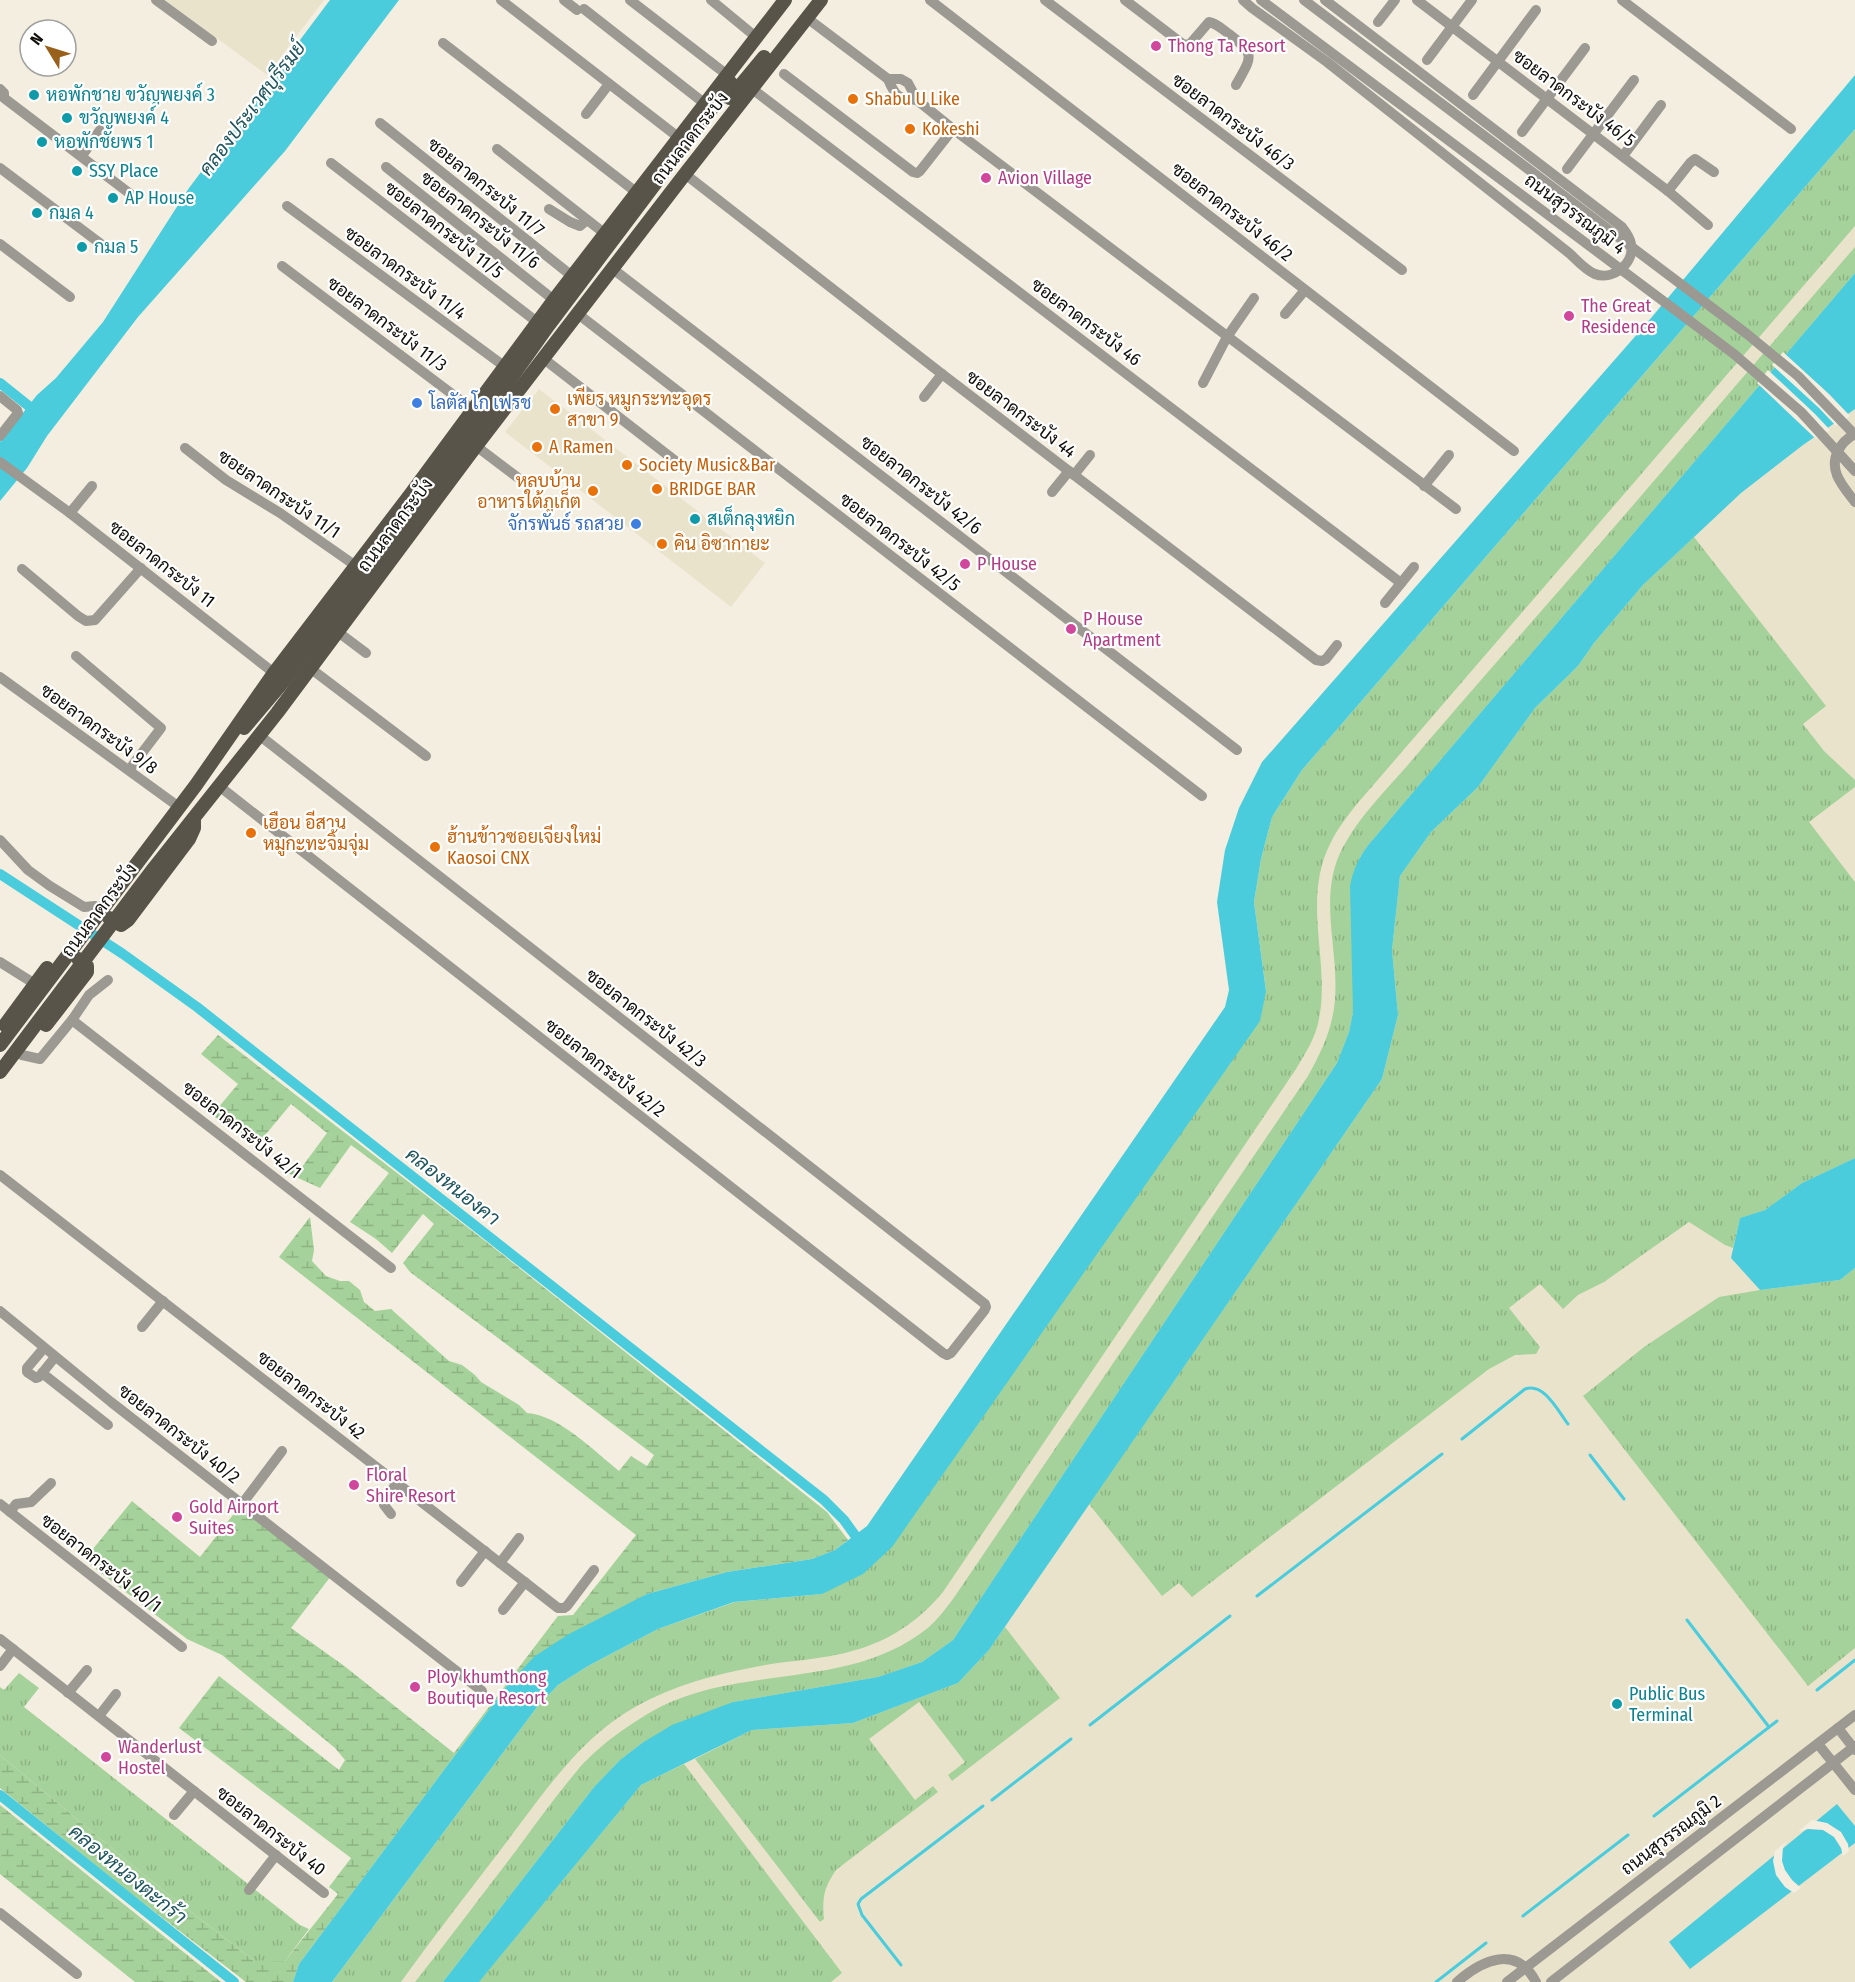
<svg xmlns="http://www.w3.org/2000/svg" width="1855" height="1982" font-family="'Fira Sans Condensed',Sarabun,sans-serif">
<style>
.built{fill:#eae3cc}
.grass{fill:url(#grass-tufts)}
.wetland{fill:url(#wetland-marsh)}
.water{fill:#4accdc}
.pier{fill:#f3eedf}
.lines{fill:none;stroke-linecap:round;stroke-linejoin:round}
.stream{stroke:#4accdc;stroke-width:3}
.canal{stroke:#4accdc;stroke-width:10}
.minor{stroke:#9c9993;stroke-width:10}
.major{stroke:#585449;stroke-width:14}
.hotel-dot{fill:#d1479c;stroke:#fff;stroke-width:2}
.culture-dot{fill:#0f9aa8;stroke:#fff;stroke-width:2}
.food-dot{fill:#e8710a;stroke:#fff;stroke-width:2}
.shop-dot{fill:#3f7fe0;stroke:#fff;stroke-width:2}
.labels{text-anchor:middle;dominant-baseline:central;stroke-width:4.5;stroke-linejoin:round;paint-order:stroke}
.hotel-label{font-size:18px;fill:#b23c85;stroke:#fff;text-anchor:start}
.culture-label{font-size:18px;fill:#0d838f;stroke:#fff;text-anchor:start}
.street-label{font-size:18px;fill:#100e09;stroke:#fff}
.food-label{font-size:18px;fill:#c56008;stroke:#fff;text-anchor:start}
.shop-label{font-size:18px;fill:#366cbe;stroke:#fff;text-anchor:start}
.water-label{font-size:20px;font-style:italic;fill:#1f555c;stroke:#fff}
</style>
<defs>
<pattern id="grass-tufts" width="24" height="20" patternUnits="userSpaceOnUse" patternTransform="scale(1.5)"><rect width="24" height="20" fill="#a5d29a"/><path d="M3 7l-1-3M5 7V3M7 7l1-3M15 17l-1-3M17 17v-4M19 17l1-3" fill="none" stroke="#8db383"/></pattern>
<pattern id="wetland-marsh" width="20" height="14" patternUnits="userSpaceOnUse" patternTransform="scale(1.5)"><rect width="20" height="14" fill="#a5d29a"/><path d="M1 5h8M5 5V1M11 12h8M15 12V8" fill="none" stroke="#8db383"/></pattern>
</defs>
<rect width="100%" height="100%" fill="#f3eedf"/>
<!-- built -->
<g class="built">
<path d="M165,0H324L267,75Z"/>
<path d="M1855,166V1982H356L536,1745L789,1621L1274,1036L1280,901Z"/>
<path d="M539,389L765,563L731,607L505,432Z"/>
</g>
<!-- grass -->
<g class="grass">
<path d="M1855,129V226L1382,775C1359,802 1332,829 1322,865C1308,916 1329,968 1319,1019C1316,1037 1305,1054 1296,1069L943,1592C910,1632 870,1651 818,1658C799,1661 779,1662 760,1666C716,1674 674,1685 635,1707C578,1739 541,1797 502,1848C468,1893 433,1937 401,1982H332L537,1707L558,1685L588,1666L658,1629L735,1602L822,1594L1266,991L1254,902L1261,859L1272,817L1302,770Z"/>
<path d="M1855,247V273L1369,844L1360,857L1353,1012L1349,1032L1337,1063L953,1640L922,1662L878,1677L733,1702L642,1743L620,1760L594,1787L443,1982H415C449,1939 482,1895 515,1852C535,1825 554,1798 576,1772C596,1747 633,1721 662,1706C748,1664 852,1690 929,1627C938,1619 946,1608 953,1599L1308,1076C1322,1051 1333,1027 1335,999C1339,947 1317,896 1343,847C1359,817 1385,791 1407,766C1440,727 1474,688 1508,649C1625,516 1739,381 1855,247Z"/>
<path d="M1694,537L1826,706L1803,724L1824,751L1855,780V787L1809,822L1855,882V1158L1802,1183L1765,1210L1740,1218L1733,1248L1725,1245L1689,1222L1604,1282L1578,1295L1563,1309L1540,1284L1509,1308L1540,1347L1536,1354L1515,1355L1489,1369L1192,1597L1179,1583L1162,1596L1089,1504L1382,1079L1398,1015L1392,950L1400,876L1431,832L1478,787L1535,708L1578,666L1594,643L1643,585Z"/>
<path d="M1855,1268V1648L1808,1686L1583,1396L1644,1347L1719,1297L1760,1290L1840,1280Z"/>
<path d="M1005,1627L1060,1698L952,1781L948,1775L965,1762L919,1702L869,1739L915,1800L933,1786L938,1792L836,1870C824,1888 822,1897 824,1919L820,1922L695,1759L752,1730L853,1723L958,1683L989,1650Z"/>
<path d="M19,1673L39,1688L24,1707L300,1925L309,1929L285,1961H254L144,1875L0,1755V1687L4,1690Z"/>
<path d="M684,1764L842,1973L831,1982H477L481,1979L641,1785Z"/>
</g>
<!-- wetland -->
<g class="wetland">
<path d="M218,1035L484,1240L827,1512L848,1540L835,1550L812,1559L727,1572L647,1594L509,1683L299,1964L293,1982H246L129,1892L0,1788V1755L144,1875L254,1961H285L338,1894L329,1887L351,1858L179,1728L219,1676L339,1770L345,1760L335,1748L222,1655L187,1639L84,1560L132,1501L200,1557L240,1506L331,1576L291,1628L343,1665L454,1753L558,1616L573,1615L636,1535L279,1257L310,1217L314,1250L312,1261L326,1276L340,1281H349L360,1290L364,1302L375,1311L391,1309L449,1361L462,1365L475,1375L481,1382L519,1405L527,1413C559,1415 594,1451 619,1471L631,1456L647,1466L654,1455L410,1272L403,1263L434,1224L423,1214L392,1253L376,1239L350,1222L389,1173L351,1145L320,1188L285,1172L281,1167L299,1171L327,1133L291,1104L256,1146L212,1115L238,1084L201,1054Z"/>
<path d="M0,1805L221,1982H135L0,1874Z"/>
</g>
<!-- water -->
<g class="water">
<path d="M330,0H399L285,151L138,317L47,436L27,468L0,501V442L37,395L56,378L103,322L189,188Z"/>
<path d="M1855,75V129L1302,770L1272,817L1261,859L1254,902L1266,991L1260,1021L892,1547L863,1574L822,1594L734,1602L658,1629L588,1666L558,1685L537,1707L332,1982H293L299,1964L509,1683L535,1656L569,1634L647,1594L727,1572L812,1559L835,1550L867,1526L1225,1007L1229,990L1217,902L1225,850L1239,808L1262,762L1646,324Z"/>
<path d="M1855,273V409L1803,445L1741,493L1643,585L1594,643L1578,666L1535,708L1478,787L1431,832L1400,876L1392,950L1398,1015L1382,1079L989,1650L958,1683L853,1723L752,1730L641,1785L479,1982H443L594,1787L620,1760L642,1743L672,1725L733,1702L878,1677L922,1662L953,1640L1337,1063L1349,1032L1353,1012L1350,886C1353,870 1359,857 1369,844Z"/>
<path d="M1855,1158V1268L1840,1280L1760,1290L1731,1258L1740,1218L1765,1210L1802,1183Z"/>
<path d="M1837,1804L1855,1826V1843L1690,1969L1669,1942Z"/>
</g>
<!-- pier -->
<g class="pier">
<path d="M1783,352L1829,394L1850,416L1836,426L1819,408L1772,365Z"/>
<path d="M1768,370L1815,414L1830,430L1816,439L1757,383Z"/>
<path d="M1812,1820L1827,1823L1841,1832L1848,1844L1849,1851L1843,1856L1841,1848L1834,1837L1823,1830L1808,1829L1798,1832Z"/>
<path d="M1787,1841L1783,1847L1782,1861L1785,1870L1792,1880L1801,1888L1794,1893L1785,1887L1776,1875L1773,1861L1775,1851Z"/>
</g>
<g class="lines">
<!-- stream -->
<g class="stream">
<path d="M1462,1439L1525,1389C1544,1382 1558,1411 1568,1424"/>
<path d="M1590,1455L1624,1499"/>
<path d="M1257,1596L1442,1454"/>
<path d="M1687,1620L1769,1727"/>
<path d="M1817,1690L1855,1660"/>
<path d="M1090,1725L1230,1616"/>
<path d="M992,1800L1071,1739"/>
<path d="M1654,1816L1777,1721"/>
<path d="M1523,1916L1628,1835"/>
<path d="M901,1965L862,1915L858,1904L861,1899L983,1806"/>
<path d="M1436,1982L1486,1943"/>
</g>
<!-- canal -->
<g class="canal">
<path d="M0,383L40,415"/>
<path d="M0,874L123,954L197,1007L824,1500L844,1520L862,1545"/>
<path d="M0,1795L234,1982"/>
</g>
<!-- minor -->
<g class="minor">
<path d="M156,0L212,41"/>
<path d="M501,0L678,137"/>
<path d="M564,0L577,10"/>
<path d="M630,0L726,74"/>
<path d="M711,0L756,37"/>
<path d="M930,0L1514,451"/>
<path d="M1045,0L1402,270"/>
<path d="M1125,0L1184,45L1190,44L1209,22C1216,23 1222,29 1229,34C1256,55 1252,56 1236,85"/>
<path d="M1243,0L1252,8L1327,62L1569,253C1577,260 1585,270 1595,274C1613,281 1635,263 1631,244C1630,237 1626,232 1622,227L1325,0"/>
<path d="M1261,0L1734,354L1801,412L1855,471"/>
<path d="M1304,0L1747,334L1798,376L1855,435"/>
<path d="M1417,0L1668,191L1708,225"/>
<path d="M1622,0L1791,129"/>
<path d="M584,9L704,103"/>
<path d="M807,18L888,79"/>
<path d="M1378,22L1395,0"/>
<path d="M443,43L636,192"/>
<path d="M1427,60L1472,0"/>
<path d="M784,74L913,172L917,173L920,171L953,129"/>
<path d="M888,79H901L908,83L917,100L953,129L1456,509"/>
<path d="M888,79C895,96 898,99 917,100"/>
<path d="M751,88L1401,583"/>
<path d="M0,89L4,93V98L133,196"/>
<path d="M1473,95L1536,10"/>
<path d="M586,114L609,84"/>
<path d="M380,123L572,276"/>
<path d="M1522,132L1585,48"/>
<path d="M75,146L84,153L100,130"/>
<path d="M497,149L604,233"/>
<path d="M1623,156L1661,105"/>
<path d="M331,163L537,322"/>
<path d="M386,167L554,300"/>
<path d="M0,168L101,244"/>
<path d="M1567,169L1634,80"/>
<path d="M685,174L942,374L1316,660L1322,661L1326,659L1337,645"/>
<path d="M1668,191L1690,163L1695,159L1714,172"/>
<path d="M287,206L504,366"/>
<path d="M549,209L570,222L580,226L587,220"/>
<path d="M0,244L70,297"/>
<path d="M282,266L472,409"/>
<path d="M613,269L1237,750"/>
<path d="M578,314L1202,796"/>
<path d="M1285,314L1305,290"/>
<path d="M544,359L678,463"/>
<path d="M1203,383L1227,337L1254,298"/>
<path d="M0,396L17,410L18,413L0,436"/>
<path d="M924,397L942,374"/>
<path d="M1855,434C1847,438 1842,443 1838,451C1828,471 1843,486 1855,502"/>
<path d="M476,446L517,477"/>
<path d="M185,448L226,480L280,513L356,566"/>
<path d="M0,462L70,513L274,673"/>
<path d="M1074,475L1090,455"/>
<path d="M1424,486L1449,455"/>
<path d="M1052,492L1069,471"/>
<path d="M70,513L92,486"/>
<path d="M22,569L78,616L86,621L95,620L141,568"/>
<path d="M1385,603L1414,567"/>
<path d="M338,632L366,653"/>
<path d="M76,656L161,728L129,770"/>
<path d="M310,668L426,756"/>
<path d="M0,677L179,807"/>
<path d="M219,786L943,1353L947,1355L951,1353L984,1311L986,1307L985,1304L259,735"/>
<path d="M0,840L28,870L50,886L84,907L95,906"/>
<path d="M0,962L35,984"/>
<path d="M72,1020L391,1268"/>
<path d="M22,1055L40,1059L72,1020L89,995L108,980"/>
<path d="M0,1175L558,1608H564L567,1606L594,1570"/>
<path d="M0,1311L111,1402L482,1691"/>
<path d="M142,1327L163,1301"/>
<path d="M44,1348L27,1368V1372L36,1378L39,1377L55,1357"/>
<path d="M42,1373L108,1425"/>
<path d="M0,1504L182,1647"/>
<path d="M242,1504L282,1451"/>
<path d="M10,1512L16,1504L31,1502L51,1483"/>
<path d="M391,1514L384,1505L386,1498L397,1483"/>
<path d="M500,1563L519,1538"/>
<path d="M461,1582L485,1551"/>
<path d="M503,1610L525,1582"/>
<path d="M0,1639L324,1893"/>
<path d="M0,1666L13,1649"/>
<path d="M68,1693L87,1670"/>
<path d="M99,1716L116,1694"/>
<path d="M1838,1728L1855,1750"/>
<path d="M1818,1744L1855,1790"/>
<path d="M174,1815L194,1791"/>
<path d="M249,1890L276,1855"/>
<path d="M0,1913L77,1974"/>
<path d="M1457,1982C1482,1960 1516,1944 1536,1982"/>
<path d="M1507,1982L1855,1715"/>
<path d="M1551,1982L1855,1746"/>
</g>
<!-- major -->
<g class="major">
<path d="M730,98L764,57"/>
<path d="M244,728L283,682L475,429L548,326L731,83"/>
<path d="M109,918L121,925L128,920L189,839L194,828V819"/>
<path d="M5,1025L47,968"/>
<path d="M46,1025L87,972V966L78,959"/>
<path d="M0,1045L196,785L274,673L410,495L554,300L785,0"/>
<path d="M0,1072L154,868L277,713L476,446L685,174L821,0"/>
</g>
</g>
<!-- markers -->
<g class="hotel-dot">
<circle cx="1156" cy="46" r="6"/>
<circle cx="986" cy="178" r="6"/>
<circle cx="1569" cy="316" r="6"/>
<circle cx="965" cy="564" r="6"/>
<circle cx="1071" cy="629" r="6"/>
<circle cx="354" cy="1485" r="6"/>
<circle cx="177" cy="1517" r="6"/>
<circle cx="415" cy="1687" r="6"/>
<circle cx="106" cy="1757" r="6"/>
</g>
<g class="culture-dot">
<circle cx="34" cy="95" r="6"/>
<circle cx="67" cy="118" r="6"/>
<circle cx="42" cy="142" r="6"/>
<circle cx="77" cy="171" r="6"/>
<circle cx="113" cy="198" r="6"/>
<circle cx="37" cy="213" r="6"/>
<circle cx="82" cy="247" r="6"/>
<circle cx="695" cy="519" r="6"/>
<circle cx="1617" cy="1704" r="6"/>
</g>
<g class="food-dot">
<circle cx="853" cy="99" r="6"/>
<circle cx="910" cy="129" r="6"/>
<circle cx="555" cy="409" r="6"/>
<circle cx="537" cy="447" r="6"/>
<circle cx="627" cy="465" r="6"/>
<circle cx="657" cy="489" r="6"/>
<circle cx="593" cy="491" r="6"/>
<circle cx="662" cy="544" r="6"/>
<circle cx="251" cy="833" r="6"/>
<circle cx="435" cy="847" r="6"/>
</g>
<g class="shop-dot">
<circle cx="417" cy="403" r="6"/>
<circle cx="636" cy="524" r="6"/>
</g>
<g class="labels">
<!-- hotel labels -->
<g class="hotel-label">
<text x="1168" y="46">Thong Ta Resort</text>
<text x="998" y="178">Avion Village</text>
<text x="1581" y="306">The Great<tspan x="1581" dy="21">Residence</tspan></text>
<text x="977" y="564">P House</text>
<text x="1083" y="619">P House<tspan x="1083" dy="21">Apartment</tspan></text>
<text x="366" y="1475">Floral<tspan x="366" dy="21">Shire Resort</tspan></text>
<text x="189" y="1507">Gold Airport<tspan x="189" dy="21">Suites</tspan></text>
<text x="427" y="1677">Ploy khumthong<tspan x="427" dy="21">Boutique Resort</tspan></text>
<text x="118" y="1747">Wanderlust<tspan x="118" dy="21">Hostel</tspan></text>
</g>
<!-- culture labels -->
<g class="culture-label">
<text x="46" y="95">หอพักชาย ขวัญพยงค์ 3</text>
<text x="79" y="118">ขวัญพยงค์ 4</text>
<text x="54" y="142">หอพักชัยพร 1</text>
<text x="89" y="171">SSY Place</text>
<text x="125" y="198">AP House</text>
<text x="49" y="213">กมล 4</text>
<text x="94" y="247">กมล 5</text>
<text x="707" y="519">สเต็กลุงหยิก</text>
<text x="1629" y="1694">Public Bus<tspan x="1629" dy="21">Terminal</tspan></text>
</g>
<!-- street labels -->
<g class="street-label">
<text transform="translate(1574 98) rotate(37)">ซอยลาดกระบัง 46/5</text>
<text transform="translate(1233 122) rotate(37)">ซอยลาดกระบัง 46/3</text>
<text transform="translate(690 138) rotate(-52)">ถนนลาดกระบัง</text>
<text transform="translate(486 187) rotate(39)">ซอยลาดกระบัง 11/7</text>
<text transform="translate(1232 212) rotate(38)">ซอยลาดกระบัง 46/2</text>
<text transform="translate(1575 214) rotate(37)">ถนนสุวรรณภูมิ 4</text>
<text transform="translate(480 220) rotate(38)">ซอยลาดกระบัง 11/6</text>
<text transform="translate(444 230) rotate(38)">ซอยลาดกระบัง 11/5</text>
<text transform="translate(405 273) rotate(36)">ซอยลาดกระบัง 11/4</text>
<text transform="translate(1086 322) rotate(37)">ซอยลาดกระบัง 46</text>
<text transform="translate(387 324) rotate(37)">ซอยลาดกระบัง 11/3</text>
<text transform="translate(1021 414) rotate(37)">ซอยลาดกระบัง 44</text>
<text transform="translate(921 485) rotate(38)">ซอยลาดกระบัง 42/6</text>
<text transform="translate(279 494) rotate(34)">ซอยลาดกระบัง 11/1</text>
<text transform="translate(395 525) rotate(-53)">ถนนลาดกระบัง</text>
<text transform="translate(900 542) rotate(38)">ซอยลาดกระบัง 42/5</text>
<text transform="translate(162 564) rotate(38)">ซอยลาดกระบัง 11</text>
<text transform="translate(99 729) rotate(36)">ซอยลาดกระบัง 9/8</text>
<text transform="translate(99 910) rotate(-53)">ถนนลาดกระบัง</text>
<text transform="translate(646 1018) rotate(38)">ซอยลาดกระบัง 42/3</text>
<text transform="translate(605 1068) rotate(38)">ซอยลาดกระบัง 42/2</text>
<text transform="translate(242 1130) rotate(38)">ซอยลาดกระบัง 42/1</text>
<text transform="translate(311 1395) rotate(38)">ซอยลาดกระบัง 42</text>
<text transform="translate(179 1434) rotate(38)">ซอยลาดกระบัง 40/2</text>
<text transform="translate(101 1563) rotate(38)">ซอยลาดกระบัง 40/1</text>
<text transform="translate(271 1831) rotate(38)">ซอยลาดกระบัง 40</text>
<text transform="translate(1671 1835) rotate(-37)">ถนนสุวรรณภูมิ 2</text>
</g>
<!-- food labels -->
<g class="food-label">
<text x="865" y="99">Shabu U Like</text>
<text x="922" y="129">Kokeshi</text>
<text x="567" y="399">เพียร หมูกระทะอุดร<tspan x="567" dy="21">สาขา 9</tspan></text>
<text x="549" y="447">A Ramen</text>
<text x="639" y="465">Society Music&amp;Bar</text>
<text x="581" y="481" text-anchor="end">หลบบ้าน<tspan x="581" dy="21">อาหารใต้ภูเก็ต</tspan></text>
<text x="669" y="489">BRIDGE BAR</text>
<text x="674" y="544">คิน อิซากายะ</text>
<text x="263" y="823">เฮือน อีสาน<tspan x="263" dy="21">หมูกะทะจิ้มจุ่ม</tspan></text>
<text x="447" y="837">ฮ้านข้าวซอยเจียงใหม่<tspan x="447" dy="21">Kaosoi CNX</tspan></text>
</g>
<!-- shop labels -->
<g class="shop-label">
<text x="429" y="403">โลตัส โก เฟรช</text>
<text x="624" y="524" text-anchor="end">จักรพันธ์ รถสวย</text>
</g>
<!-- water labels -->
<g class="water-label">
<text transform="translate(252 108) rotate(-53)">คลองประเวศบุรีรมย์</text>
<text transform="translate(453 1186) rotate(38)">คลองหนองคา</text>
<text transform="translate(128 1874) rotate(39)">คลองหนองตะกร้า</text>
</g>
</g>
<!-- north arrow -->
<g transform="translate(48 48) rotate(308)"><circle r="28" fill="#ffffff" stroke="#9f9f9d" stroke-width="1.5"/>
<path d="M0-4.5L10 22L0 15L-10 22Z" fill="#98601b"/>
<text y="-9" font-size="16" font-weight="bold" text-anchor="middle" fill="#100e09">N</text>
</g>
</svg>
